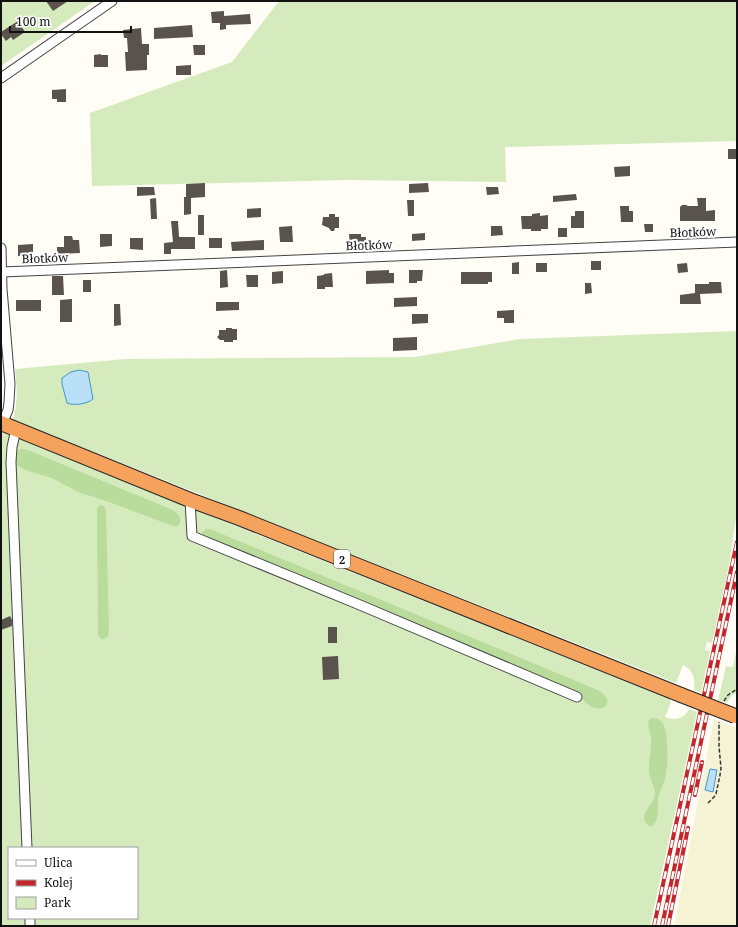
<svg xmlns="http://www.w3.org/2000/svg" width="738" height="927" font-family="'Noto Serif',serif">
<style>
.farmland{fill:#f6f3d4}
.green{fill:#d5ebbd;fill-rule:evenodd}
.forest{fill:#b9dc9c}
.water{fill:#b9e0f7;stroke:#3f96cf}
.building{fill:#5a524d}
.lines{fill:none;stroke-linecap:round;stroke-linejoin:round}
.minor-casing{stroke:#444;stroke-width:11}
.highway-casing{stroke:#222;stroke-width:16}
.path{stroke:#333;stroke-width:1.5;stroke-dasharray:4 2;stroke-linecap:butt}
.minor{stroke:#fff;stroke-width:9}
.highway{stroke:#f5a25d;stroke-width:14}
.rail-casing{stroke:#c4262e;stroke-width:4}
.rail{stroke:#fff;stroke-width:2.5;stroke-dasharray:8;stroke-linecap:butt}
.highway-bridge-casing{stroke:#222;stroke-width:16;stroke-linecap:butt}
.highway-bridge{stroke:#f5a25d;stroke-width:14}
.labels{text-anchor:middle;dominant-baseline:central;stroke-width:4;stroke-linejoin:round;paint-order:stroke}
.shield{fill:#fff;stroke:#585858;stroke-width:1}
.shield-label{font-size:11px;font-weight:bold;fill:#111}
.street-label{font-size:12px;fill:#111;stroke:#fff}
</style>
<rect width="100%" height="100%" fill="#fffdf5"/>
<!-- farmland -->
<path class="farmland" d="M714,719L737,728V926H674Z"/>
<!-- green -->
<g class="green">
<path d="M1,1H95L1,66Z"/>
<path d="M279,1H737V141L505,147L506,182L347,180L92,186L90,113L232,62Z"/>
<path d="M737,331V511L729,565L712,643L707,642L705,650L710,651L701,693L694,690C695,678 694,671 683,665L676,683L13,420C18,400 17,389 15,369L125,359L415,357L520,339Z"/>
<path d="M1,431L196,510L670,699V701L671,702L665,717C675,721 684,719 689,709L697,712L650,926H1ZM9,848H137V918H9Z"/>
<path d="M736,652L737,692L731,696L727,703L718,700L726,666L733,667Z"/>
</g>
<!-- forest -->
<g class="forest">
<path d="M23,449L28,450L173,510C178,514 183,518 179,525L176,526H173L109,502L78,492L52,478L28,471L21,468L17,465L15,462V453L18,450Z"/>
<path d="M100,505L104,506L106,511L109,631L108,636L105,639H102L99,637L98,634L97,511V508Z"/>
<path d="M206,529H210L593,688C597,690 601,691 604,695C613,705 602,712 592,707C586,704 582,699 578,694L205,537L202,533V532Z"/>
<path d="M652,718C656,718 658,719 661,721C670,730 668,767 665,779C663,786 659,792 658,800C657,807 660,817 654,824C652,826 652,826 649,826C635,815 656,804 655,793C655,786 650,780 649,772C648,761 652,750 651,738C650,732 647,727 649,720Z"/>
</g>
<!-- water -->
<g class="water">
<path d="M79,370L88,372L93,399C87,404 74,406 67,403L62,384V378L71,372Z"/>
<path d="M710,769L717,770L713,792L705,790Z"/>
</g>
<!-- building -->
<g class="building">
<path d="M46,1H68L53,11Z"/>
<path d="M224,11V16L250,14L251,24L226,25V29L220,30V23H212L211,12Z"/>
<path d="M18,21L25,32L13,40L11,37L6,41L1,34V32Z"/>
<path d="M192,25L193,37L154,39V28Z"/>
<path d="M141,28L142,44H149V55H147V70L126,71L125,52H128L127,38H124L123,30Z"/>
<path d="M193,45H205V55H194Z"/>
<path d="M101,54V55H108V67H94V55Z"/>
<path d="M191,65V75H176V66Z"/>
<path d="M66,89V102H57V99H52V90Z"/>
<rect x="728" y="149" width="9" height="10"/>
<path d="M630,166V176L615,177L614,167Z"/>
<path d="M205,183V197L191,198V214L184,215V197H186V184Z"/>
<path d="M428,183L429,192L409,193V184Z"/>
<path d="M137,187H154L155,195L137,196Z"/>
<path d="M486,187H498L499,194L487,195Z"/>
<path d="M576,194L577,200L553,202V196Z"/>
<path d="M156,198L157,219H151L150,199Z"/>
<path d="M697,198H706V211L715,210V221H680V207L682,205H686L688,206H698Z"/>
<path d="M407,200H414V216H408Z"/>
<path d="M620,206H629V211H633V222H621Z"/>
<path d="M261,208V217L247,218V209Z"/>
<path d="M575,211H584V228H571V216H575Z"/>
<path d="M540,213V216L548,215V229H541V231H531V229H522L521,216H532V214Z"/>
<path d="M329,214H335V217H339V228H335L334,231H331L329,228L322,225L323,217H329Z"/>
<rect x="198" y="215" width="6" height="20"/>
<path d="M171,221H178L179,237H195V249H171V254H164V243L173,242Z"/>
<path d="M644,224H653V232H645Z"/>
<path d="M292,226L293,242H280L279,227Z"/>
<path d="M491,226H502L503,235L491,236Z"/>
<rect x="558" y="228" width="9" height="9"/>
<path d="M425,233V240L412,241V234Z"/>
<path d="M100,234H112V246L100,247Z"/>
<path d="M349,234H361V237H366V245L350,246Z"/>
<path d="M64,236H72L73,240H79L80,253L57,254V247H64Z"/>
<path d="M130,238H143V250L130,249Z"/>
<rect x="209" y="238" width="13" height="10"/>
<path d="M264,240V250L232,251L231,242Z"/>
<path d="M33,244V255L18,256V245Z"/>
<rect x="591" y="261" width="10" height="9"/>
<path d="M519,262V274H512V263Z"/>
<rect x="536" y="263" width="11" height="9"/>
<path d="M687,263L688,272L678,273L677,264Z"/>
<path d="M227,270L228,287L220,288V271Z"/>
<path d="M389,270V273H394V283L366,284V271Z"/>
<path d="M409,270H423L422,281H417V283H409Z"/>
<path d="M283,271V283L272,284V272Z"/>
<path d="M461,272H492V282H488V284H461Z"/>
<path d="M332,273L333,287H325V289H317V276L324,275V274Z"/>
<path d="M246,275H258V287H247Z"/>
<path d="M52,276H63L64,295H52Z"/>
<rect x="83" y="280" width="8" height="12"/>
<path d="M709,282H721L722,293L700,294L701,304H680V295L695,293V284H709Z"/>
<path d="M585,283H591L592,293L585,294Z"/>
<path d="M417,297V306L394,307V298Z"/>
<path d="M72,299V322H60V300Z"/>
<rect x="16" y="300" width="25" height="11"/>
<path d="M216,302H239V310L216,311Z"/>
<path d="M114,304H120L121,325L114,326Z"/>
<path d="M514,310V323H504V318H497V311Z"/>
<path d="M412,314H428V323L412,324Z"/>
<path d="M226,328H232V329H237V340H233V342H224V340H220L217,337L219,335V330H226Z"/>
<path d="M417,337V350L393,351V338Z"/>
<path d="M10,616L12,620V626L1,630V620Z"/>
<rect x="328" y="627" width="9" height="16"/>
<path d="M338,656L339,679L323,680L322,657Z"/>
</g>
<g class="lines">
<defs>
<g id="minor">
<path d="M1,78L112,1"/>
<path d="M1,248L2,289L10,384L9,402L8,410L2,424"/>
<path d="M2,272L737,242"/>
<path d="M16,429L12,447L11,462L27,848"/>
<path d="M190,500L192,536L360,605L577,697"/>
<path d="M30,918V926"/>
</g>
<path id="highway" d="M1,423L190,500L239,518L681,695"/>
</defs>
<!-- minor casing -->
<use href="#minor" class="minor-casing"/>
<!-- highway casing -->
<use href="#highway" class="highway-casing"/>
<!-- path -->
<g class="path">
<path d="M724,701L728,695L737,689"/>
<path d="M708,803L714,797L716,794L720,775L721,768L719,747V722"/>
</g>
<!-- minor -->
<use href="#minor" class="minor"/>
<!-- highway -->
<use href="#highway" class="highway"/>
<defs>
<g id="rail">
<path d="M695,795L702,762"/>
<path d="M654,926L737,542"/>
<path d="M662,926L737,572"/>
<path d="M668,926L688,828"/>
</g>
</defs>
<!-- rail casing -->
<use href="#rail" class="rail-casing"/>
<!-- rail -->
<use href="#rail" class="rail"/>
<defs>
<path id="highway-bridge" d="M681,695L735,716"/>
</defs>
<!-- highway-bridge casing -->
<use href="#highway-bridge" class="highway-bridge-casing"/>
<!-- highway-bridge -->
<use href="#highway-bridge" class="highway-bridge"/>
</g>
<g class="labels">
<!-- shield labels -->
<rect class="shield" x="334" y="550" width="16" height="18" rx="3"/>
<g class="shield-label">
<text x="342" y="559">2</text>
</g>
<!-- street labels -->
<g class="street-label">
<text transform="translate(693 232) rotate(-2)">Błotków</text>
<text transform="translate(369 245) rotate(-2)">Błotków</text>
<text transform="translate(45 258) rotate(-2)">Błotków</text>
</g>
</g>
<!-- border -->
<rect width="738" height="927" fill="none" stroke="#111111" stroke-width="4"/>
<!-- legend -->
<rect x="8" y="847" width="130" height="72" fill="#ffffff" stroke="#a0a0a0"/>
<rect x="16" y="860" width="20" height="6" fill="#ffffff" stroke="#a0a0a0"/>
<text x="44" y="867" font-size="12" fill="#111111">Ulica</text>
<rect x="16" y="880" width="20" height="6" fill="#c4262e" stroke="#a0a0a0"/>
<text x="44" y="887" font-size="12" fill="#111111">Kolej</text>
<rect x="16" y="897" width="20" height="12" fill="#d5ebbd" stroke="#a0a0a0"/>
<text x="44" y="907" font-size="12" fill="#111111">Park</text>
<!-- scale -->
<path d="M10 26v6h121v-6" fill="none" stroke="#111111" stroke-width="2"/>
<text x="16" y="26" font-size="12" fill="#111111" stroke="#ffffff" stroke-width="3" paint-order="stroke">100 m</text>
</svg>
